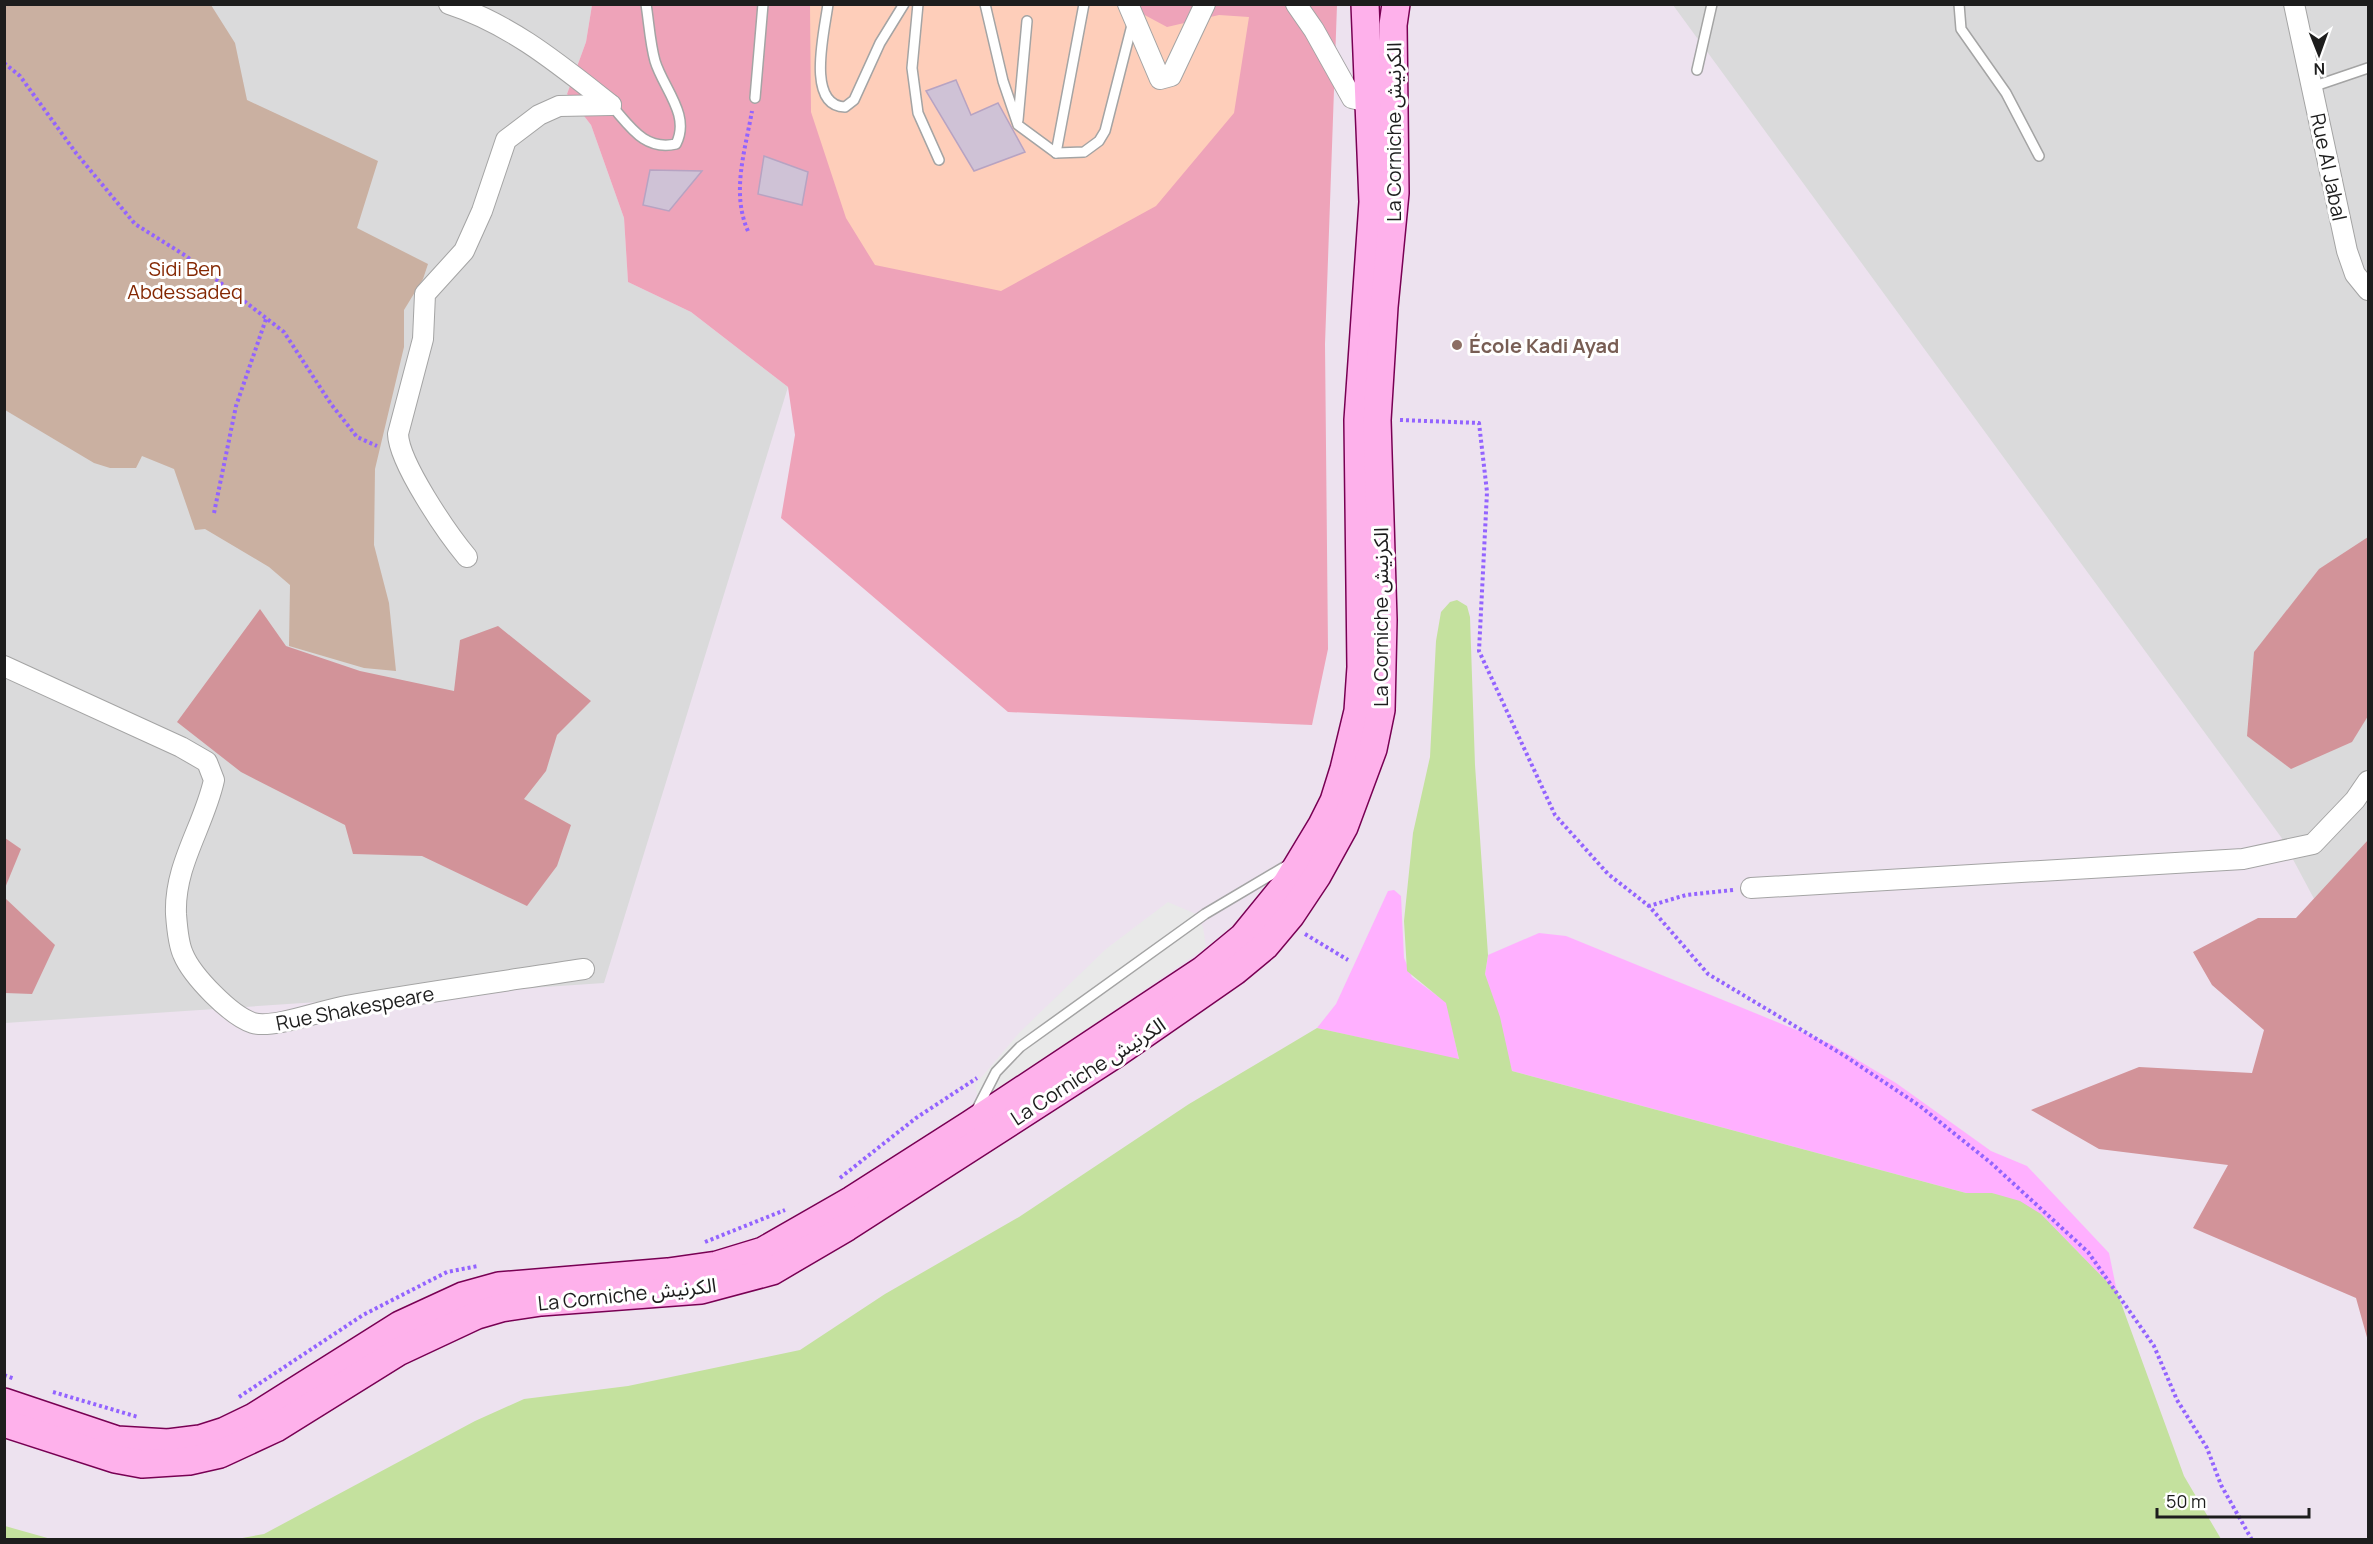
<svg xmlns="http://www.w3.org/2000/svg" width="2373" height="1544" font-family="Manrope,'Noto Sans Arabic',sans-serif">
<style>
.residential{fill:#dadadb}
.grass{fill:#eea3b9}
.forest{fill:#d29399}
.sand{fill:#ffb0ff}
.cemetery{fill:#cab0a1}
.park{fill:#feceba}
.parking{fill:#e9e9e9}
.water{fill:#c4e19e}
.building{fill:#cfc2d6;stroke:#b7a3c2;stroke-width:1.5}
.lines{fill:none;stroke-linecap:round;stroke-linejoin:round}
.service-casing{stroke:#a4a4a4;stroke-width:12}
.minor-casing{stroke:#a4a4a4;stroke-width:22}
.secondary-casing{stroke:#780053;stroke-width:30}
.path{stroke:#9363ff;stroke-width:4;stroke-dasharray:3 3;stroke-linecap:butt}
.service{stroke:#fff;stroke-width:9}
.minor{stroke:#fff;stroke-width:20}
.secondary{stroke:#feb1eb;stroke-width:27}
.education-dot{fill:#8d6e63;stroke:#fff;stroke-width:2}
.labels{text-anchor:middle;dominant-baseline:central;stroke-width:6;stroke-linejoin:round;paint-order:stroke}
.street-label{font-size:20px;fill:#1d1d1d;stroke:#fff}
.park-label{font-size:20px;fill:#842803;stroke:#fff}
.education-label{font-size:20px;font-weight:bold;fill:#785e54;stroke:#fff;text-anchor:start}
</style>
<rect width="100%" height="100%" fill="#ede2ef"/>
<!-- residential -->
<g class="residential">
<path d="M5,5H592L586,42L567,94L591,125L624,218L628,282L691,312L788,387L604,983L5,1023Z"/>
<path d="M1673,5H2368V1000L2281,837Z"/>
</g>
<!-- grass -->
<path class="grass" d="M592,5H1337L1325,344L1328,649L1312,725L1008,712L781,518L795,435L788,387L691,312L628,282L624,218L591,125L567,94L586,42Z"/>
<!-- forest -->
<g class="forest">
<path d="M2368,537V716L2352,742L2291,769L2247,736L2254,652L2319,569Z"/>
<path d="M260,609L286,646L360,671L454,691L460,640L498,626L591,701L557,735L546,771L524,799L571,825L557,866L527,906L422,856L353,854L345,825L241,772L177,722Z"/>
<path d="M5,838L21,849L5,888Z"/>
<path d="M2368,840V1341L2356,1298L2193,1228L2228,1165L2099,1149L2031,1110L2139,1067L2252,1073L2264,1030L2212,985L2193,952L2258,918H2296Z"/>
<path d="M5,898L55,945L32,994L5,993Z"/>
</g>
<!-- sand -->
<g class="sand">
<path d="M1394,890L1401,896L1404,958L1412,977L1447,1003L1459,1060L1317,1028L1336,1004L1388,891Z"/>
<path d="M1539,933L1566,936L1831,1044L1896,1083L1991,1151L2027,1166L2109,1253L2117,1292L2041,1214L1992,1193H1966L1512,1071L1485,974L1488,955Z"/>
</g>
<!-- cemetery -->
<path class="cemetery" d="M4,5H211L235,43L247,100L378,161L357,228L428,264L423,279L404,310V347L375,469L374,545L389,603L396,671L364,668L289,646L290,585L269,567L205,529L195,530L174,469L142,456L136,468H110L94,463L5,410Z"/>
<!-- park -->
<path class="park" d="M810,5H1126L1167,27L1219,15L1249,17L1234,113L1156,206L1001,291L875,265L846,218L811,112Z"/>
<!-- parking -->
<path class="parking" d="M1168,902L1196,914L1203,927L1206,947L979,1103L975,1085L1020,1032L1106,949Z"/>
<!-- water -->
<g class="water">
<path d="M1457,600L1467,606L1470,617L1475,765L1488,955L1485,974L1500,1017L1512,1071L1966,1193H1992L2020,1201L2041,1214L2117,1292L2184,1476L2221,1539H237L264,1534L475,1421L524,1399L628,1386L800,1350L885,1294L1019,1217L1189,1104L1317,1028L1459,1059L1446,1003L1407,971L1404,921L1413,833L1430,757L1436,641L1441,612L1450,602Z"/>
<path d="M4,1526H5L51,1539H5Z"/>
</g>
<!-- building -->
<g class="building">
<path d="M956,80L971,115L998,103L1025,152L974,171L926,91Z"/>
<path d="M764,156L808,172L802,205L758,194Z"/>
<path d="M650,170L702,171L669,211L643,205Z"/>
</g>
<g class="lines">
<defs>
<g id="service">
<path d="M828,4C825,29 805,106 845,107L854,100L880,43L904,4"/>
<path d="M918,4L912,68L918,113L939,160"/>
<path d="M985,4L1003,81L1018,125L1056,153L1084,152L1099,141L1105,131L1133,21"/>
<path d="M1959,4L1961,29L2006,93L2039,156"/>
<path d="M1697,70L1712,4"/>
<path d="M2312,87L2368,68"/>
<path d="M755,98L763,4"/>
<path d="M611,105C630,126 644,151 676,144C691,115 663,88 655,61C650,43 649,23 646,4"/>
<path d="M1018,120L1027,21"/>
<path d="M1056,153L1084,4"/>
<path d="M975,1113L996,1072L1020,1047L1205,914L1291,863"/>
</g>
<g id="minor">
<path d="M449,4C511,24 560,65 611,105"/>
<path d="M1128,4L1160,79L1171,76L1205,4"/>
<path d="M1296,4L1314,30L1352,98L1380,105"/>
<path d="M2294,4L2347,251L2355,274L2368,290"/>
<path d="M467,557C447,533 399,463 398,434L423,339L425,294L464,251L482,211L506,140L539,115L559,106L611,105"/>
<path d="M4,666L181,747L207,762L214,780C204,826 174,865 176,914C177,927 178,943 183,954C192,976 231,1016 253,1023C273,1029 323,1010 346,1006C425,992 505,981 584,969"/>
<path d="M1751,888L2243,859L2313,844L2355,800L2368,781"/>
</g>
<g id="secondary">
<path d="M4,1402L117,1440L168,1443L200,1439L225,1431L254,1417L400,1325L463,1296L499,1286L668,1272L717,1265L763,1251L852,1200L971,1124L1203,970L1243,937L1287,883L1322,825L1334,801L1344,769L1358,711L1361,667L1358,420L1373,202L1365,4"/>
<path d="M4,1423L115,1459L142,1464L189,1461L220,1454L276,1428L398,1352L477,1315L501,1308L541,1302L701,1290L772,1271L847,1227L1114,1055L1235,971L1265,946L1291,915L1317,876L1344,827L1373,749L1381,710L1383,620L1377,420L1384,307L1395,193L1393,25L1396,4"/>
</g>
</defs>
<!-- service casing -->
<use href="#service" class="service-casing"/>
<!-- minor casing -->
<use href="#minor" class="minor-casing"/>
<!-- secondary casing -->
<use href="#secondary" class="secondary-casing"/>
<!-- path -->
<g class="path">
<path d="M4,63L20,76L76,153L135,224L186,256L284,332L331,404L357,437L377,446"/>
<path d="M748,231C731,193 745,151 752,111"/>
<path d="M1400,420L1479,423L1487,492L1479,651L1555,815L1608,874L1649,906"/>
<path d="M214,513L236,406L266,319"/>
<path d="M1733,890L1686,895L1649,906L1708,974L1845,1056L1920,1106L1991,1163L2088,1252L2154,1346L2177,1400L2207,1448L2221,1485L2252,1540"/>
<path d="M1305,934L1348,960"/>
<path d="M840,1178L916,1118L977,1078"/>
<path d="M705,1242L785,1210"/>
<path d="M4,1375L15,1379"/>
<path d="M53,1392L138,1417"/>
<path d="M239,1397L363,1315L447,1272L478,1266"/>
</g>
<!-- service -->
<use href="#service" class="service"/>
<!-- minor -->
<use href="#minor" class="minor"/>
<!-- secondary -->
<use href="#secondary" class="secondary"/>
</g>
<!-- markers -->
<circle class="education-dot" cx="1457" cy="345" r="6"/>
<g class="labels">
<!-- street labels -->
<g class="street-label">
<text transform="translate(1393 132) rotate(-90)">La Corniche الكرنيش</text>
<text transform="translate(2329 167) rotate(78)">Rue Al Jabal</text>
<text transform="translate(1380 617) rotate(-90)">La Corniche الكرنيش</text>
<text transform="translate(355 1008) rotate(-11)">Rue Shakespeare</text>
<text transform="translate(1088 1071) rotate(-33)">La Corniche الكرنيش</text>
<text transform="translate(627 1294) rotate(-6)">La Corniche الكرنيش</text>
</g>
<!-- park labels -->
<g class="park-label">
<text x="185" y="268">Sidi Ben<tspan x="185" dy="23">Abdessadeq</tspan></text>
</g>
<!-- education labels -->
<g class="education-label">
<text x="1469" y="345">École Kadi Ayad</text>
</g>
</g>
<!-- border -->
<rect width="2373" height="1544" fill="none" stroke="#1d1d1d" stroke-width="12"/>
<!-- north arrow -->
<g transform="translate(2319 54) rotate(179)" stroke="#ffffff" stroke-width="4.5" paint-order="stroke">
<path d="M0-4.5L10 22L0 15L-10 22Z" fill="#1d1d1d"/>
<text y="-9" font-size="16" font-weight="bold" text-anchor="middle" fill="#1d1d1d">N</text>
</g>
<!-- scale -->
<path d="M2157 1508v9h152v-9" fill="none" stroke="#1d1d1d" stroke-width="3"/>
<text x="2166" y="1508" font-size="18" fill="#1d1d1d" stroke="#ffffff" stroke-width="4.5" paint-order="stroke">50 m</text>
</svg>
